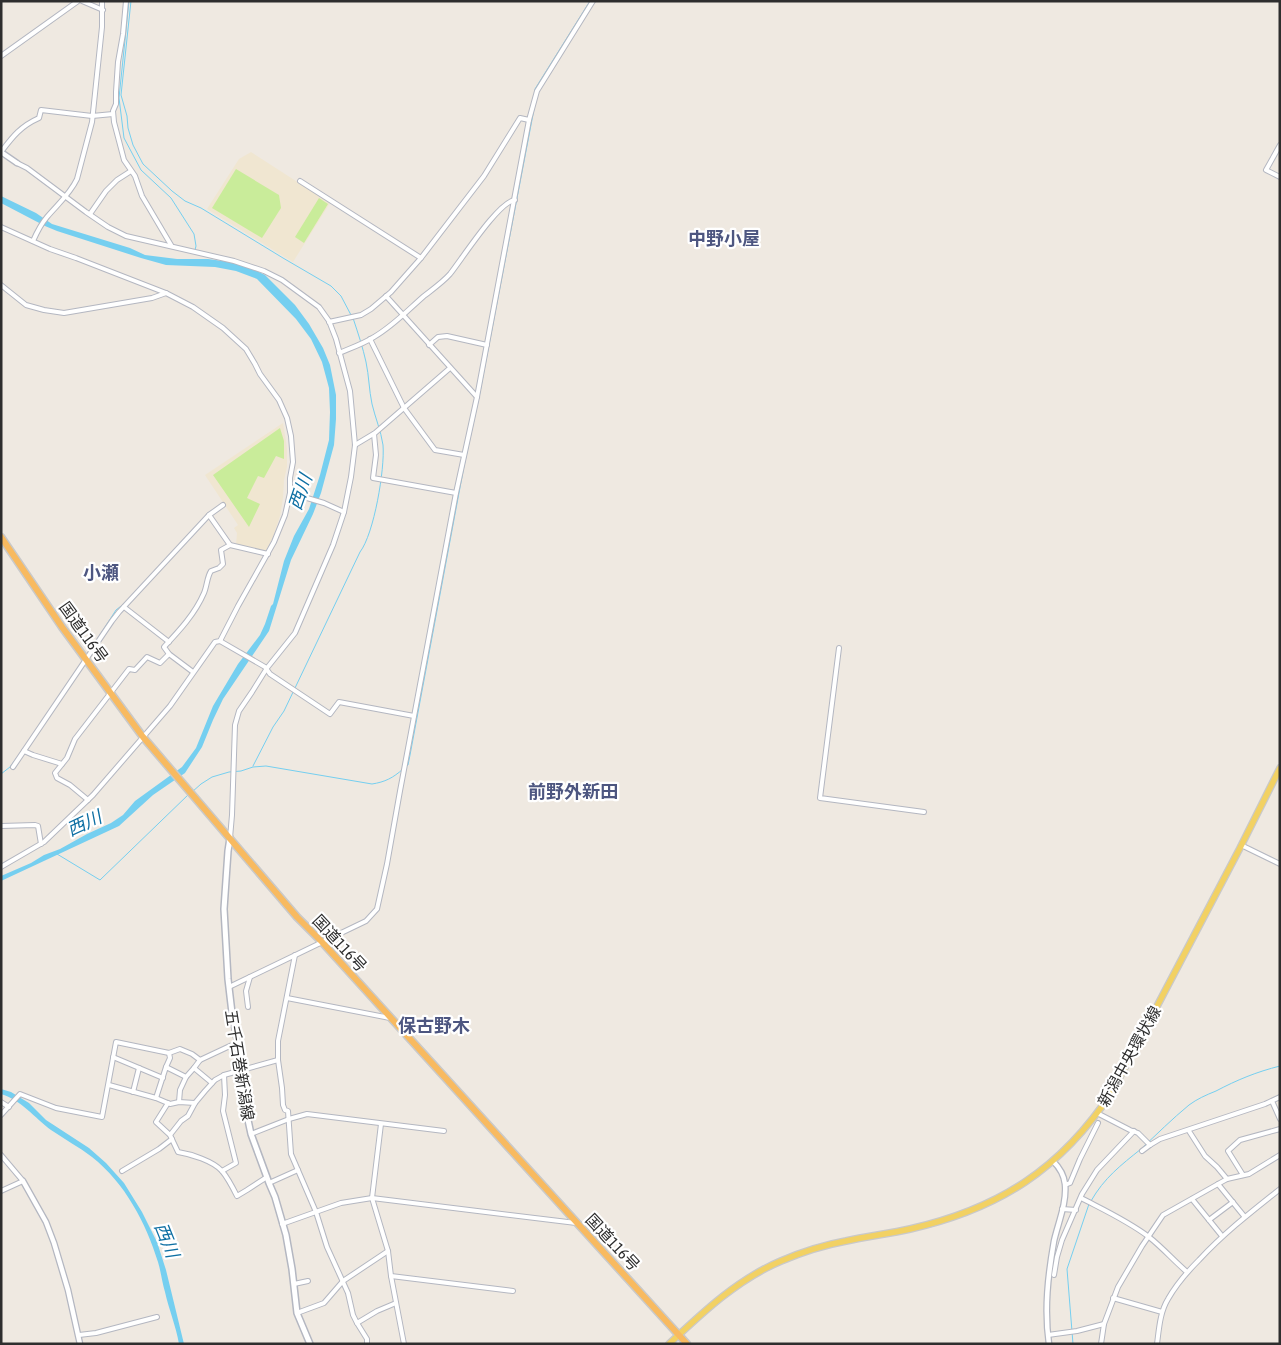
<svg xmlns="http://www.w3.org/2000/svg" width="1281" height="1345" font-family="'Asap Condensed','Noto Sans JP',sans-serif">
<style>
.education{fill:#f0e6d1}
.pitch{fill:#c9ec9a}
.water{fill:#75cff0}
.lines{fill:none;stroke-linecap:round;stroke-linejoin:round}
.stream{stroke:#75cff0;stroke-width:1}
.minor-casing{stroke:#b4b7c1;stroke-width:6}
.tertiary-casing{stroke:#b4b7c1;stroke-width:7}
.secondary-casing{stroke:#b4b7c1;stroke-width:8}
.primary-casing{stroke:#c9c9c9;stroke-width:8}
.trunk-casing{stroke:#c9c9c9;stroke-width:9}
.minor{stroke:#fff;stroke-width:4}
.tertiary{stroke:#fff;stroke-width:4.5}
.secondary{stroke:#fff;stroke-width:5}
.primary{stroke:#f2d163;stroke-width:5.5}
.trunk{stroke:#f8ba60;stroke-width:6}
.labels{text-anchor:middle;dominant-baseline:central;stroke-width:4.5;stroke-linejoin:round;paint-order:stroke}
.street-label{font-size:16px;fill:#2e2e2e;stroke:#fff}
.neighbourhood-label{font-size:18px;font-weight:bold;fill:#4d5680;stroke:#fff}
.water-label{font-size:18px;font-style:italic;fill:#0d6fa3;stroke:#fff}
</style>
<rect width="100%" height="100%" fill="#efe9e1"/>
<!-- education -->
<g class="education">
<path d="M251,152L330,203L293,262L207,209L239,159Z"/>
<path d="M283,423L287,448V467L284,480L283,498L280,516L273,537L266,551L236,545L237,533L234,528L238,525L205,475Z"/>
</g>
<!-- pitch -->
<g class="pitch">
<path d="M236,169L279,195L281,208L262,238L212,208Z"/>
<path d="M319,198L328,204L304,243L295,237Z"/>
<path d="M280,428L284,441V459L276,456L264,478L258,476L247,498L260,504L249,527L213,475Z"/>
</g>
<!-- water -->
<g class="water">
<path d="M1,196L36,213L52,224L130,248L145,255L177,259H208L230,262L253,269L265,275L295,305L309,324L323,348L330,365L336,395V419L334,445L321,493L313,514L291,560L269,631L223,699L213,720L202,747L185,773L153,795L119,826L1,881V876L31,863L44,855L60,849L87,834L111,823L123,815L135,801L182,767L196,748L213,706L238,664L260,635L265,624L271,606L273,604L284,561L294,536L309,509L320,475L329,440L330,412L329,388L322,362L311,339L296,319L257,279L236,271L215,267L166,265L141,258L57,231L45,226L1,203Z"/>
<path d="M1,1089L11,1092L29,1103L46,1120L89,1148L106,1163L124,1183L142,1212L157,1242L166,1270L184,1344H179C176,1326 169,1310 165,1292C162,1282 161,1272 158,1262C146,1223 125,1183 92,1157C79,1147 64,1139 51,1130C35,1118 21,1100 1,1094Z"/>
</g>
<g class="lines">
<!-- stream -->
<g class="stream">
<path d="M129,1L119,98L124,138L141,170L171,198L194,234L196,246L195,250"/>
<path d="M131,1L121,95L127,116L128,128L133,145L143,164L172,191L185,201L201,208L283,258L331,286L341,296L351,315"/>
<path d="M535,92V89L590,1"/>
<path d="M96,641L116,610L125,603"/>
<path d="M253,766L273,727L284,711L360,552C374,534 385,469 383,445C381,431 375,417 372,404C369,390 369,376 366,362C363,348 358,333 353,318"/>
<path d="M406,767L408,765L410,755L464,466L479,397L535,104"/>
<path d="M1,774L10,767L18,756"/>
<path d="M192,792L201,784L212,777L229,772L241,771L253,767L266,766L372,784C385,782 393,778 403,769"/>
<path d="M57,854L100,880L189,794"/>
<path d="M1091,1201C1104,1178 1121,1165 1141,1149C1157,1134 1172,1119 1189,1105C1197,1099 1206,1095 1216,1091C1237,1080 1256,1072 1280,1066"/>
<path d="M1073,1344L1067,1269L1089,1204"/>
</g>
<defs>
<g id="minor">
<path d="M82,1L103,10"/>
<path d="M126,1L123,34L118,62L116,92V104L113,111L114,122L124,160L135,176L142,196L171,245"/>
<path d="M1,56L78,1"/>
<path d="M1280,145L1266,170L1280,177"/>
<path d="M1,152C13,136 21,126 39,118L41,110L92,116L113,114"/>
<path d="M17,163L27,168L86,212L108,227L126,236L234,261L264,271L282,280L319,307L329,321L336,339L350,391L355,445L351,477L344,512L333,545L295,633L267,668L252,692L239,711L235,725L232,815L230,838"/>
<path d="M300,181L421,258"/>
<path d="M90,214L106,191L117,180L131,171"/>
<path d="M1,227L50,249L76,258L166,293L193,307L223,328L246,349L255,364L260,374L279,400L287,418L291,436L293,462L290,478V493L285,515L274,542L238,606L220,641L215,642L170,706L93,795L44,842L1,867"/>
<path d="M33,241C37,232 41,224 47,217C58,204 70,194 77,179L92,122L102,27V1"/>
<path d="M1,285L26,305L44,310L64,313L152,298L166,293"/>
<path d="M386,296L477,397"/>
<path d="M329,322L361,315L371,309L391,292L421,258L484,176L520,118L529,120"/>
<path d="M370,339L404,408L435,450L464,455"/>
<path d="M429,345L438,337L447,336L487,345"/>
<path d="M339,353C351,348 363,344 374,337C393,326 408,310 424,296C433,289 443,282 450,274C462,259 499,201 515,200"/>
<path d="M374,434L376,455L373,478L456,493"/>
<path d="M355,445L375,433L450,368"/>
<path d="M290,493L324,503L344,512"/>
<path d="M209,515L230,545"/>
<path d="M124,607L169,642"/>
<path d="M220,641L265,667L270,674L330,714L339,702L414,716"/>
<path d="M839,648L820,798L924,812"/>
<path d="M193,672L169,654L164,647C179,631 195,614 204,593C207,586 207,577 211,571L219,568L223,564L221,550L230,545L268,554"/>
<path d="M24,751L33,755L62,764"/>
<path d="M13,767L112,621L119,612L209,515L223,505"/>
<path d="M88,800L70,785L57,778L55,773L67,758L75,739L129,669L135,670L147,657L160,663L169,654"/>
<path d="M1,826L35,825L38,826L41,844"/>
<path d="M1241,845L1280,864"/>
<path d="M295,955L278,1041V1060L282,1088L283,1105L285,1110L288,1111L291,1154L316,1212L327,1247L348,1293L353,1315L357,1323L377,1311L396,1303"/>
<path d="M229,987L366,921L377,909L387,864L400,791L456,493L477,397L529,120L537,91L593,1"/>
<path d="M287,998L390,1018"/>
<path d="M248,1007L246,991L250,977"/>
<path d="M113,1057L163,1078"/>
<path d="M200,1060L194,1068L212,1083"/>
<path d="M166,1067L170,1058L169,1053"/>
<path d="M109,1085L156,1098L170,1104L179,1102L195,1103"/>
<path d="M133,1092L139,1068"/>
<path d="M156,1098L166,1067L186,1077L194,1068"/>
<path d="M1272,1101L1280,1119"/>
<path d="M1,1102L9,1107"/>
<path d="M179,1102L180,1090L186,1077"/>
<path d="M168,1103L156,1122L170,1135L178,1152C191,1154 213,1161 222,1171C228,1178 233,1188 237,1196L247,1190L267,1177"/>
<path d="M1097,1113L1130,1130L1138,1133L1150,1145"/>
<path d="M1,1115L20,1094L56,1108L102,1117L116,1042L169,1053L180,1049L192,1054L200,1060L232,1045L238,1044"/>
<path d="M381,1124L372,1198L388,1251L391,1276L404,1344"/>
<path d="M1189,1131L1205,1156L1217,1167L1227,1179"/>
<path d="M251,1134L289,1119L307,1114L444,1131"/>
<path d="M170,1135L181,1121L188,1116L195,1103L205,1091L215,1080L224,1075L278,1060"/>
<path d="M1142,1151L1150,1145L1160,1139L1265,1104L1280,1097"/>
<path d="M1,1155L23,1181L1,1191"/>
<path d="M122,1171L159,1149L172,1139"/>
<path d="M222,1171L236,1163L223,1111L225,1095L224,1075"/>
<path d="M1243,1175L1228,1151L1240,1140L1280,1129"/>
<path d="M269,1183L298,1170"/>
<path d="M1218,1184L1244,1216"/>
<path d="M1065,1185L1070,1183L1080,1159L1098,1123"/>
<path d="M1081,1198C1104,1210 1128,1221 1149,1237C1163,1248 1174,1261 1187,1272"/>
<path d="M1192,1199L1222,1236"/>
<path d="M1062,1209L1076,1210"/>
<path d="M1209,1220L1233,1202"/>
<path d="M282,1224L341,1203L372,1198L576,1223"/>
<path d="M1054,1275L1057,1257L1062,1240L1082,1194L1097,1170L1134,1131"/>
<path d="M391,1276L513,1291"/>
<path d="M294,1284L308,1281"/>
<path d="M1113,1298L1162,1312"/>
<path d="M297,1313L324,1303L343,1281L388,1251"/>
<path d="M357,1323L367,1339V1344"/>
<path d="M79,1335L96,1333L157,1317"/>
<path d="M1048,1335L1077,1331L1104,1324"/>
<path d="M1101,1344L1104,1324L1118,1287L1142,1246L1163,1215L1218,1184L1227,1179L1249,1174L1280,1155"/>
<path d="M1157,1344C1159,1329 1160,1312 1168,1299C1176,1285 1187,1272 1199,1260C1224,1233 1251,1212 1280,1189"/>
</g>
<g id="tertiary">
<path d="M1,152L17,163"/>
<path d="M23,1181L46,1222L54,1243L68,1290L80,1344"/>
<path d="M1049,1344C1044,1309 1048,1275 1054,1241C1058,1223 1067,1203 1065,1184C1064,1175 1059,1167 1053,1161"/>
</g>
<path id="secondary" d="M230,838L228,851L224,909L228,979L232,1013L238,1044L242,1092L251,1134L269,1183L275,1197L286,1235L292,1269L297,1313L310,1344"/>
<path id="primary" d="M669,1344C703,1312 738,1279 781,1261C802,1252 824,1245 846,1241C867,1236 889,1234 910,1229C999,1209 1061,1169 1112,1092L1240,848L1280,768"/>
<path id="trunk" d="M1,537L62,627L143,737L297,917L322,942L687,1344"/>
</defs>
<!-- minor casing -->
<use href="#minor" class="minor-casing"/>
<!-- tertiary casing -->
<use href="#tertiary" class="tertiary-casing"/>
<!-- secondary casing -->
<use href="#secondary" class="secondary-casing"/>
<!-- primary casing -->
<use href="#primary" class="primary-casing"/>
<!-- trunk casing -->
<use href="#trunk" class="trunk-casing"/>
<!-- minor -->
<use href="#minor" class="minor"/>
<!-- tertiary -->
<use href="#tertiary" class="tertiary"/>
<!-- secondary -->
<use href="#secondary" class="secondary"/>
<!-- primary -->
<use href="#primary" class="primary"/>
<!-- trunk -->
<use href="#trunk" class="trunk"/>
</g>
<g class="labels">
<!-- street labels -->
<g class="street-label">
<text transform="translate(84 632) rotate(54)">国道116号</text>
<text transform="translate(340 943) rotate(47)">国道116号</text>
<text transform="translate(1129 1056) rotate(-61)">新潟中央環状線</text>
<text transform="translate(240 1065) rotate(81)">五千石巻新潟線</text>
<text transform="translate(613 1242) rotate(47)">国道116号</text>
</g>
<!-- neighbourhood labels -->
<g class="neighbourhood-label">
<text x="724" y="238">中野小屋</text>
<text x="101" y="572">小瀬</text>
<text x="573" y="791">前野外新田</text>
<text x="434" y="1025">保古野木</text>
</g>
<!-- water labels -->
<g class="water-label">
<text transform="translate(300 492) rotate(-71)">西川</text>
<text transform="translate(84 823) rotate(-25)">西川</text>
<text transform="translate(167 1240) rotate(68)">西川</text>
</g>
</g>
<!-- border -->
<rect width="1281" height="1345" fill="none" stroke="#2e2e2e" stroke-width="5"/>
</svg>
